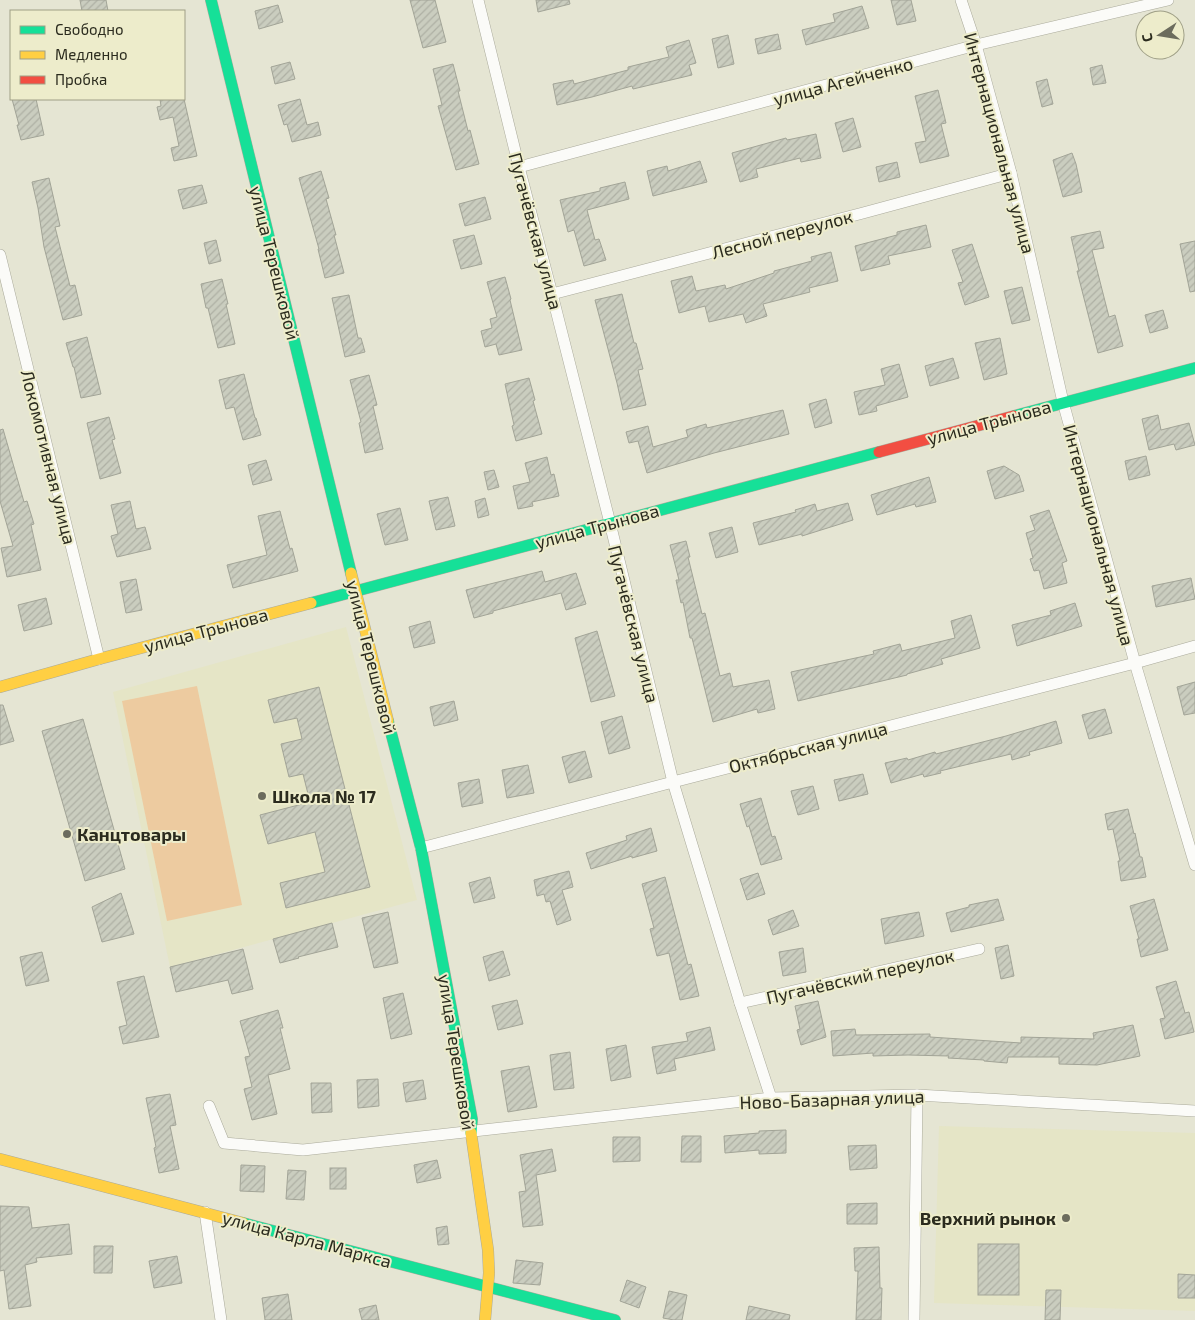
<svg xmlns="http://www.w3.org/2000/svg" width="1195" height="1320" font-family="'Exo 2',sans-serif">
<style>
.built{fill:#e5e5c6}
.pitch{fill:#edcba0}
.building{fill:url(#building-hatch);stroke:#a2a497}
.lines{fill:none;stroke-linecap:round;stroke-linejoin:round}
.street-casing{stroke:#aaaa9b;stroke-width:12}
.fast-casing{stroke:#aaaa9b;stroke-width:12}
.slow-casing{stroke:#aaaa9b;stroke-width:12}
.jam-casing{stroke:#aaaa9b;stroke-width:12}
.street{stroke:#fbfbf8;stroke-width:11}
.fast{stroke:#16e098;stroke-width:11}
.slow{stroke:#ffcf43;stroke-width:11}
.jam{stroke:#f24e42;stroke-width:11}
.poi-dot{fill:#6c6c5d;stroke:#edeccb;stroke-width:2}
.labels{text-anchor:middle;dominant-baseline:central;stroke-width:4;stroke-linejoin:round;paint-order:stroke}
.street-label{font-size:18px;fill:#2b2b1e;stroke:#edeccb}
.poi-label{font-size:18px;font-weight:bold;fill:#2b2b1e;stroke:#edeccb;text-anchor:start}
</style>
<defs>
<pattern id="building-hatch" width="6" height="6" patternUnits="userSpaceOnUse" patternTransform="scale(1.25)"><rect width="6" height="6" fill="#cacdbf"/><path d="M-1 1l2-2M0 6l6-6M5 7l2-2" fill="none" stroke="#aeb0a4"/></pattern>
</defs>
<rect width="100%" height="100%" fill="#e5e5d3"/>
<!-- built -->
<g class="built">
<path d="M346,627L417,900L170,967L113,692Z"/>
<path d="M939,1126L1195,1133V1311L934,1303Z"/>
</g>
<!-- pitch -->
<path class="pitch" d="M197,686L242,905L167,921L122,701Z"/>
<!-- building -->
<g class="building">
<path d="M80,0H106L108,11H82Z"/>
<path d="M410,0H435L446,42L423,48Z"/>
<path d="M536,0H569L570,4L538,12Z"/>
<path d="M891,0H911L916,21L897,25Z"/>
<path d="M278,5L283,22L259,29L255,11Z"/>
<path d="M862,6L869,28L806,45L802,30L835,22L833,14Z"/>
<path d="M778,34L781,49L758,54L755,39Z"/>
<path d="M728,35L734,64L718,68L712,39Z"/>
<path d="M689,40L696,63L689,65L692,75L633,89L632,86L592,97L557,105L553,84L573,80L574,84L628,70V67L669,57L666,47Z"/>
<path d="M290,62L295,79L275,84L271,67Z"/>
<path d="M453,64L460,91H458L468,131L470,130L479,164L456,170L438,106L442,105L433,69Z"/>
<path d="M1102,65L1106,83L1093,85L1090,68Z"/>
<path d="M1047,79L1053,104L1042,107L1036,82Z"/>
<path d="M938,90L946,123L941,124L949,156L920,163L915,143L926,141L915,96Z"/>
<path d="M12,99H36L44,135L21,140L17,125H19Z"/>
<path d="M160,99H184L197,156L174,161L171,148L179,146L173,117L160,120L157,107L161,106Z"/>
<path d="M300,99L307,125L318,122L321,135L292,142L287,124L284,125L278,105Z"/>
<path d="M853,118L861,147L843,152L835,123Z"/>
<path d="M816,134L821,158L801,162L800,158L756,169L758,177L740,182L732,153L786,138L787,140Z"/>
<path d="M1072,153L1076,164L1082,192L1063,197L1053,160Z"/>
<path d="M700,161L707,182L653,196L647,171L667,166L668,171Z"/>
<path d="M897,162L900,177L879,182L876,167Z"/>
<path d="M321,171L329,198L326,199L336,235H334L344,273L325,278L318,249H319L299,178Z"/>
<path d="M49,178L60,226L55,227L70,286L75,285L82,315L63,320L44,247L38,208L32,182Z"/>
<path d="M625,182L629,199L587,210L595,240L599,239L606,260L584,266L574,230L568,232L560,200L600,191V188Z"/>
<path d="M202,185L207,203L183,209L178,190Z"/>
<path d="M485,197L491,219L465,226L459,204Z"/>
<path d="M926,225L931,247L888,256L890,264L861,271L855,246L897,235V232Z"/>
<path d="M1100,231L1104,248L1092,250L1109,317L1115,315L1123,346L1098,353L1077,271H1079L1071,237Z"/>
<path d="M474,235L482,264L461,269L453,240Z"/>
<path d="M216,240L221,261L209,264L204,243Z"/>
<path d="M1195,241V291L1190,292L1180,244Z"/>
<path d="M972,244L989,297L965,305L958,283L963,282L952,250Z"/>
<path d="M831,252L838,281L809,288L810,292L763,304L767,316L746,323L743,314L709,322L705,306L679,313L671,281L692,276L696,291L725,285L726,289L774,273V271L812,261L811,257Z"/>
<path d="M505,277L511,299L510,300L522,350L499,355L496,344L485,347L481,331L492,328L490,319L497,317L487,282Z"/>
<path d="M222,279L228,304H226L235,344L218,348L208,308H206L201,284Z"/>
<path d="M1022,287L1030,320L1012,324L1004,291Z"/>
<path d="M622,294L634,343H636L643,369L638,370L646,405L623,410L617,383L595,300Z"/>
<path d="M349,295L358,338H361L365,352L345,357L332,298Z"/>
<path d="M1163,310L1168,328L1150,333L1145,315Z"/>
<path d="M87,337L101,394L81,398L74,367H73L66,343Z"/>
<path d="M1000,338L1007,374L984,380L975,343Z"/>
<path d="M953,358L959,378L930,386L925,366Z"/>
<path d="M899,364L908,397L876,406L877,411L859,415L854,392L885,385L881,369Z"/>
<path d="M244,374L255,418H256L261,435L243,440L234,407L226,409L219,380Z"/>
<path d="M369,375L377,405L373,406L383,449L365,453L359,423L361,422L350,380Z"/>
<path d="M529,378L535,400L533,401L542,434L516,441L512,426L514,425L505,384Z"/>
<path d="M826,399L832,423L815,428L809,404Z"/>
<path d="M783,410L789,434L714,453L647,473L638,441L629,443L626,432L648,426L653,447L688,437L686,430L706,424L707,428Z"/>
<path d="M1158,415L1161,430L1189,423L1195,445L1176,450L1174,444L1149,450L1142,419Z"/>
<path d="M109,417L115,439L112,440L121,473L100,479L87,423Z"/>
<path d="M3,429L24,502L27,501L34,524L31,525L41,570L7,577L1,548L13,546L0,501V430Z"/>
<path d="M1146,456L1150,475L1129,480L1125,461Z"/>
<path d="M547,457L551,475L554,474L559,496L532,502L533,506L518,509L513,486L530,482L525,463Z"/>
<path d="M266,460L272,480L253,485L248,465Z"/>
<path d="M1004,466L1019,475L1024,491L995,499L987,471Z"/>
<path d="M494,470L499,487L488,490L484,472Z"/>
<path d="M929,477L936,502L916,507L915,504L877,515L871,495Z"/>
<path d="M448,497L455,526L436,530L429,501Z"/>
<path d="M485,498L489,515L478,518L475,501Z"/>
<path d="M130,501L136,529L145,527L151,549L117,557L111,536L118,534L111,505Z"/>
<path d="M848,503L853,520L802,536V534L759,545L753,523L796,512L795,510L815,504L817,511Z"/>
<path d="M400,508L408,540L385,545L377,514Z"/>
<path d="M1049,510L1067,561L1062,563L1067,583L1044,589L1039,570L1034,571L1030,559L1033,558L1026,533L1035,530L1030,516Z"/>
<path d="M280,511L290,549L292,548L298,571L233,588L227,565L267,555L258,516Z"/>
<path d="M732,527L738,552L716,558L709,533Z"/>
<path d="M686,541L690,557H688L702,614L705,613L720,676L730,673L733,687L769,680L775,709L758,713L757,709L713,722L692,638H690L683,602L681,603L676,580H679L670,545Z"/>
<path d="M542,571L545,582L576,573L586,604L566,610L561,593L493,611V613L474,618L466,590Z"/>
<path d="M1191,578L1195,599L1156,607L1152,586Z"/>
<path d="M136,579L142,610L126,613L120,582Z"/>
<path d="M46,598L52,624L24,631L18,605Z"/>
<path d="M1075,603L1082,626L1017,646L1012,625L1051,615L1050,611Z"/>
<path d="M971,615L980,648L941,659L943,664L907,674V675L798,701L791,672L874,654L873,651L900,644L902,651L955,638L951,621Z"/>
<path d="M430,621L435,643L414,648L409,627Z"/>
<path d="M597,631L615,696L591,702L575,638Z"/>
<path d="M1195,682V713L1184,715L1177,687Z"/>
<path d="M319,687L370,887L286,908L280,883L325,872L315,832L268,844L260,815L310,802L303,774L289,777L281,744L302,739L297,718L274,723L268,700Z"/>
<path d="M454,701L458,720L434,726L430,707Z"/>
<path d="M0,705H3L14,741L0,745Z"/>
<path d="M1105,709L1112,733L1089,739L1082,715Z"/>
<path d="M622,716L630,748L609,754L601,722Z"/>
<path d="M83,719L125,869L85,881L42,731Z"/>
<path d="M1056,721L1062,743L1029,752L1030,755L1012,760L1011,754L940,771L941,773L924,777L923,774L891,783L885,763L907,758L908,760L935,752L936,754L1006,736Z"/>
<path d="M585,751L592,777L569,783L562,757Z"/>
<path d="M528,765L534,793L507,798L502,770Z"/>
<path d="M863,774L868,794L839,801L834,780Z"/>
<path d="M479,779L483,803L462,807L458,783Z"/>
<path d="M813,786L819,809L798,815L791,791Z"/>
<path d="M761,798L772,837L775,836L782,859L761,865L749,826L747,827L740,804Z"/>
<path d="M1128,809L1134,834L1135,833L1140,857H1142L1146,877L1121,881L1118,861H1120L1113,829L1108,830L1105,814Z"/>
<path d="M651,828L657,851L632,858V856L591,869L586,853L627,840L626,836Z"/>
<path d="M569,871L573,887L562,890L571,920L557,925L550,901L546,902L544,894L537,896L534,880Z"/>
<path d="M758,873L765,894L747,900L740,879Z"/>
<path d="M490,877L495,898L474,903L469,883Z"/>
<path d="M665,877L688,965L691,964L699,996L680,1000L669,953L657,956L650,929L654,928L642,884Z"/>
<path d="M121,893L134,934L102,942L92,907Z"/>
<path d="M998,899L1004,920L951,932L946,913L969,907V905Z"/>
<path d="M1154,899L1168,950L1141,957L1137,939H1139L1130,906Z"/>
<path d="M793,910L799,926L773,935L768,920Z"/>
<path d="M388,912L398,963L374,968L362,918Z"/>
<path d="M919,912L924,936L885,944L881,919Z"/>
<path d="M332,923L338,947L298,957L299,958L280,963L273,939Z"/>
<path d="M1008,945L1014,976L1001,979L995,948Z"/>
<path d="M803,948L806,972L783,976L779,952Z"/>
<path d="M243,949L253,989L232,994L228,980L176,992L170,967Z"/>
<path d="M503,951L510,975L489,981L483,957Z"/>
<path d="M42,952L49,981L26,986L20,957Z"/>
<path d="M144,976L159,1037L123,1044L119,1027L127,1025L117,982Z"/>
<path d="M1176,981L1185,1013L1189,1012L1194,1032L1165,1039L1160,1019L1165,1018L1156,987Z"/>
<path d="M403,993L412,1034L391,1039L383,998Z"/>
<path d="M517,1000L523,1024L498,1030L492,1006Z"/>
<path d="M818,1001L826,1037L801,1045L797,1030L800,1029L795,1006Z"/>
<path d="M278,1010L283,1028H280L290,1069L268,1075L277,1114L252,1120L244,1089L252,1087L245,1057L250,1056L240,1021Z"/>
<path d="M1133,1025L1140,1056L1097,1065L1059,1064V1057H1008L1007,1063L984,1061V1060L948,1058L949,1056L908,1055L873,1056V1053L833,1056L831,1031L855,1029L856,1035L930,1034V1037L1021,1043V1037L1094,1039L1093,1033Z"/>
<path d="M710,1027L715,1050L674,1059L676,1070L657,1074L652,1047L688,1041L686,1033Z"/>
<path d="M626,1045L631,1077L611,1081L606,1049Z"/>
<path d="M570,1052L574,1088L554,1090L550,1055Z"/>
<path d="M529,1066L537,1107L508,1112L501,1071Z"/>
<path d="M378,1079L379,1106L358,1108L357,1080Z"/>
<path d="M423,1080L426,1099L406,1102L403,1083Z"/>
<path d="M311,1083H331L332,1112L312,1113Z"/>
<path d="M170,1094L176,1125L170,1126L179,1169L159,1173L154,1148L156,1147L146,1098Z"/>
<path d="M786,1130V1153L759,1154V1150L725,1153L724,1136L759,1133V1131Z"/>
<path d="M682,1136H701V1162H681Z"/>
<path d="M613,1137H640V1161L613,1162Z"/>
<path d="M876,1145L877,1168L850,1170L848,1146Z"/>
<path d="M552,1149L556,1171L536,1175L543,1225L523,1227L519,1192L526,1191L520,1155Z"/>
<path d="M437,1160L441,1178L417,1183L414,1165Z"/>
<path d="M241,1165L265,1166L264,1192L240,1191Z"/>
<rect x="330" y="1168" width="16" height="21"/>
<path d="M288,1170L306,1171L304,1200L286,1199Z"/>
<path d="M877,1203V1224H847V1204Z"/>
<path d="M0,1206L29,1207L32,1228L69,1224L72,1254L36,1258L37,1262L25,1265L31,1306L9,1309L4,1270L0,1271Z"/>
<path d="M447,1226L449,1244L438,1245L436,1228Z"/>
<rect x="978" y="1244" width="41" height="51"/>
<path d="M94,1246H113L112,1273H94Z"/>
<path d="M879,1247L880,1288H882L881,1320H856L858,1271H855L854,1248Z"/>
<path d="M177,1256L182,1283L154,1288L149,1261Z"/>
<path d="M516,1260L543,1263L540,1285L513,1283Z"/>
<path d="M1178,1274L1195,1275V1298H1178Z"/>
<path d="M627,1280L646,1287L639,1308L620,1301Z"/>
<path d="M1046,1290H1061L1060,1320H1045Z"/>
<path d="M669,1291L687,1295L682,1320H674L663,1318Z"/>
<path d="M288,1294L292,1320H265L262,1298Z"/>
<path d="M376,1305L379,1320H362L359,1309Z"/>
<path d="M749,1306L790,1315L789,1320H746Z"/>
</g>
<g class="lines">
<defs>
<g id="street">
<path d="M478,0L519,167L552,294L610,523L673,782L740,1003L771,1098"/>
<path d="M961,0L976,45L1011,173L1063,402L1135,663L1195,865"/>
<path d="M519,167L976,45L1168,0"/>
<path d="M0,255L99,659"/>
<path d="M552,294L863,213L1011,173"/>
<path d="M421,848L673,782L1135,663L1195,646"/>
<path d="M740,1003L979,949"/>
<path d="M209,1106L224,1143L303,1150L771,1098L917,1095L1195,1111"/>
<path d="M205,1212L221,1320"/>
<path d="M914,1320L917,1095"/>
</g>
<g id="fast">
<path d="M211,0L351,573"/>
<path d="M1014,416L1195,368"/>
<path d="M311,603L879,452"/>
<path d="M388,721L421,848L472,1119L471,1133"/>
<path d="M243,1223L615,1320"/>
</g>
<g id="slow">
<path d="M351,573L388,721"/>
<path d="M0,687L99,659L311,603"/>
<path d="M471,1133L488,1250L489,1273L485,1320"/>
<path d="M0,1159L243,1223"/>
</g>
<path id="jam" d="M879,452L1014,416"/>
</defs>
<!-- street casing -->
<use href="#street" class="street-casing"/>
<!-- fast casing -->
<use href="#fast" class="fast-casing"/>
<!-- slow casing -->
<use href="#slow" class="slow-casing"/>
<!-- jam casing -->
<use href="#jam" class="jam-casing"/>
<!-- street -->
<use href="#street" class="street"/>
<!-- fast -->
<use href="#fast" class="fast"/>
<!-- slow -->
<use href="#slow" class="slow"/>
<!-- jam -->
<use href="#jam" class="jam"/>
</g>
<!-- markers -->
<g class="poi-dot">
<circle cx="262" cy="796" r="5"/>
<circle cx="67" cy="834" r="5"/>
<circle cx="1066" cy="1218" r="5"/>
</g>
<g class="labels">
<!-- street labels -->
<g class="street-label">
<text transform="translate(843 81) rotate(-15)">улица Агейченко</text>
<text transform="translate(1000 143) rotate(75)">Интернациональная улица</text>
<text transform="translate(536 231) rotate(75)">Пугачёвская улица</text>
<text transform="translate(782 234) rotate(-15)">Лесной переулок</text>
<text transform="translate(275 263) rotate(76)">улица Терешковой</text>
<text transform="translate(989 422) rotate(-15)">улица Трынова</text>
<text transform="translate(49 457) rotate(76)">Локомотивная улица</text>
<text transform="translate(597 526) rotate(-15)">улица Трынова</text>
<text transform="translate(1099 535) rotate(75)">Интернациональная улица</text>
<text transform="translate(634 624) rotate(76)">Пугачёвская улица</text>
<text transform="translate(206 630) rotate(-15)">улица Трынова</text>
<text transform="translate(372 657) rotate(76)">улица Терешковой</text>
<text transform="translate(808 747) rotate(-14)">Октябрьская улица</text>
<text transform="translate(860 976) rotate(-13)">Пугачёвский переулок</text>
<text transform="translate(457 1052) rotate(81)">улица Терешковой</text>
<text transform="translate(832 1099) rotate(-2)">Ново-Базарная улица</text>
<text transform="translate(307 1239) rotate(15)">улица Карла Маркса</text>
</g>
<!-- poi labels -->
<g class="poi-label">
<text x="272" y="796">Школа № 17</text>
<text x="77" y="834">Канцтовары</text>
<text x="1056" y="1218" text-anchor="end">Верхний рынок</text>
</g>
</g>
<!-- legend -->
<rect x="10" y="10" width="175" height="90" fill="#edeccb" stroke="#9f9f86"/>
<rect x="20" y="26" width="25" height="8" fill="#16e098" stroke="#9f9f86"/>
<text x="55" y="35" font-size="15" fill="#2b2b1e">Свободно</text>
<rect x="20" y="51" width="25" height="8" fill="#ffcf43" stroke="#9f9f86"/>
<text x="55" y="60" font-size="15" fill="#2b2b1e">Медленно</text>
<rect x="20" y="76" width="25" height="8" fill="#f24e42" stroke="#9f9f86"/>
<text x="55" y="85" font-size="15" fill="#2b2b1e">Пробка</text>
<!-- north arrow -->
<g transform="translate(1160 35) rotate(258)"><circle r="24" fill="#edeccb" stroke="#9f9f86"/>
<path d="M0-4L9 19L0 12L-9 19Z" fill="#6c6c5d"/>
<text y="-8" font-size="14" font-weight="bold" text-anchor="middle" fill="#2b2b1e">С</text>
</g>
</svg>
